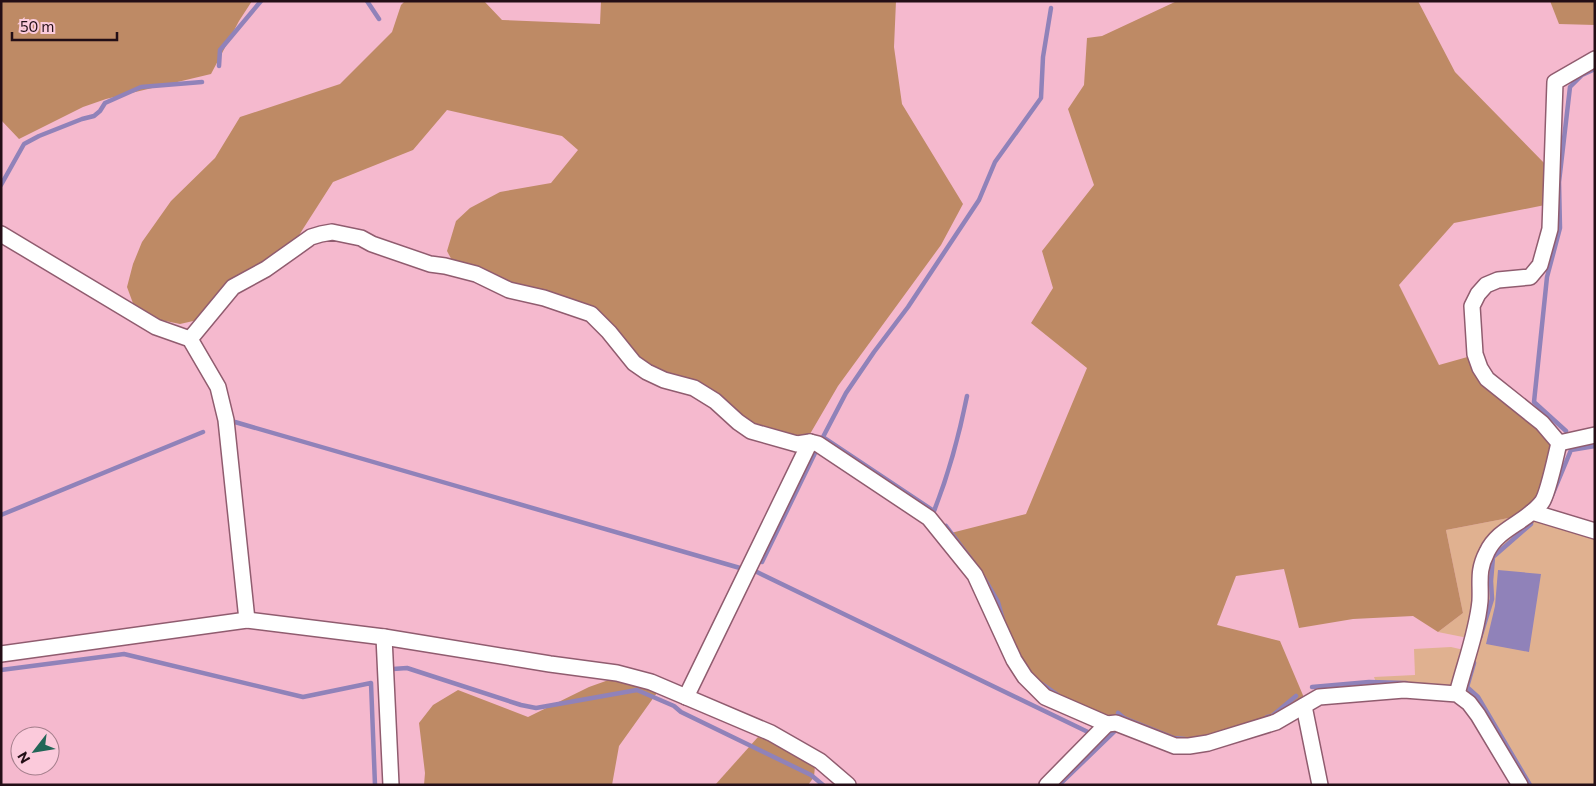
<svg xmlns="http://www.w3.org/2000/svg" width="1596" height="786" font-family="Commissioner,sans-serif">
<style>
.green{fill:#e0b190}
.forest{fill:#be8a65}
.water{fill:#9082b9}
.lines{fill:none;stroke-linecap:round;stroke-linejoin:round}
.stream{stroke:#9082b9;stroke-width:4.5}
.minor-casing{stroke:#905c6f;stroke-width:18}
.minor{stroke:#fff;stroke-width:15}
</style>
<rect width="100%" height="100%" fill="#f5b9ce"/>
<!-- green -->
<g class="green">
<path d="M1519,516L1498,532L1468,638L1438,632L1463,613L1446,530Z"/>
<path d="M1536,516L1595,534V785H1524L1463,692L1485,570L1497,543Z"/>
<path d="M1451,647L1464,650L1454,685L1448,691L1378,687L1374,677L1415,675L1414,649Z"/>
</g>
<!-- forest -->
<g class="forest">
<path d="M1,1H252L239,21L211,74L106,99L83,107L19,139L1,120Z"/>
<path d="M405,1H484L502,20L600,24L601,1H896L894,47L902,104L963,204L941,245L838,386L810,434L801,439L751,426L640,362L593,311L455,266L447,251L456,221L470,208L500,192L551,183L578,150L562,136L447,110L413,150L333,182L294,243L202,319L180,324L151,318L134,306L127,287L133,264L142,242L171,201L215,158L240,117L340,84L392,32L401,5Z"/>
<path d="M1177,1H1418L1455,72L1547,166L1545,205L1454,223L1399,285L1439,365L1471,356L1553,439L1538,505L1519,516L1446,530L1463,613L1438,632L1413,616L1353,619L1299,628L1284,569L1236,576L1217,625L1280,641L1305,700L1274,720L1202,740L1177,742L1098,716L1056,698L1028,674L980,574L951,533L1026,514L1087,368L1031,323L1053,288L1042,251L1094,185L1068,109L1084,85L1087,38L1102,36Z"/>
<path d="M1550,1H1595V25L1559,24Z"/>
<path d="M617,677L659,690L619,746L612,785H424L425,773L419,723L433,705L458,690L528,717L589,687Z"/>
<path d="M758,737L774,743L815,766L814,777L808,785H715Z"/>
</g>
<!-- water -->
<path class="water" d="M1498,570L1541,574L1529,652L1486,644L1495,606Z"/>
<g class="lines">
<!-- stream -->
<g class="stream">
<path d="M367,1L379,19"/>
<path d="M219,66L220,50L261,1"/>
<path d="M1,185L24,144L39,136L82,119L94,116L100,111L105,103L141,87L202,82"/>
<path d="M967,396C959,436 949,473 934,511L823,437L846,393L874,352L908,307L979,200L995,162L1041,98L1043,57L1051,8"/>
<path d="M235,422L740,568"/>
<path d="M1566,431L1534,402L1547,277L1560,228L1559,182L1570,87L1582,75L1595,69"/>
<path d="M1549,503L1571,450L1595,446"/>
<path d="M1,515L203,432"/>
<path d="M946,526L974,563"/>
<path d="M762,562L815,453"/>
<path d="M757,572L1090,733"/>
<path d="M984,578L998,602L1003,620"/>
<path d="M1480,638L1492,599L1491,581L1493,557L1531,524"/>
<path d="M1474,663L1467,687L1478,697L1530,785"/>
<path d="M393,669L407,668L521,705L536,708L637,690L674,706L681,712L811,775L823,785"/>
<path d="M1,670L124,654L303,697L371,683L375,785"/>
<path d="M1042,684L1058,695"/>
<path d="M1312,687L1369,682L1406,683"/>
<path d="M1118,713L1124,718"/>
<path d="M1267,717L1272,716L1296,696"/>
<path d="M1059,785L1116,730L1124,718L1174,738L1185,739"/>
</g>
<defs>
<g id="minor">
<path d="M1,234L156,327L190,339L218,387L226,420L247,620"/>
<path d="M190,339L233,287L266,269L311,237L321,234L332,232L361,238L372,244L430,264L445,266L476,274L509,290L544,298L591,314L609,332L634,363L647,372L664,380L694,388L715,401L738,422L751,431L797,444L810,442L818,444L929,518L975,575L1014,660L1025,677L1045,697L1107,724L1116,723L1175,746H1189L1208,743L1276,722L1319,697L1404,690L1457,694L1469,703L1478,715L1520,785"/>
<path d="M1559,443L1595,435"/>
<path d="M1532,512L1595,531"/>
<path d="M384,637L391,785"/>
<path d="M1,654L247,620L384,637L550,664L617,673L651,682L771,733L820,761L848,785"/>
<path d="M1457,694C1465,663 1477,632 1480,601C1481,582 1477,571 1487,552C1498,528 1526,523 1542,502C1548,494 1556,455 1559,443L1542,423L1487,379L1480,368L1475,354L1472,306L1478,294L1486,285L1498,280L1530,277L1540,265L1550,229L1555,82L1595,59"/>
<path d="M686,697L810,442"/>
<path d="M1304,706L1320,785"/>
<path d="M1047,785L1107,724"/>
</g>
</defs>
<!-- minor casing -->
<use href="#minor" class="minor-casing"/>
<!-- minor -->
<use href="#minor" class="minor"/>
</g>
<!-- border -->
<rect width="1596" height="786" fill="none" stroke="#230e16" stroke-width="5"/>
<!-- north arrow -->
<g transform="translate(35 751) rotate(239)"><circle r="24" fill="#fbcadb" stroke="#a57f8c"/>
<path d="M0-4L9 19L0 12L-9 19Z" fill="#226657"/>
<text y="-8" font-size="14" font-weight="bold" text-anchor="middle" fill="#230e16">N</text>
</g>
<!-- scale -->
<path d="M12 32v8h105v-8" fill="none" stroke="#230e16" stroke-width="2.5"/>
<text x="20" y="32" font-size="15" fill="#230e16" stroke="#fbcadb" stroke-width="4" paint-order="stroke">50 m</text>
</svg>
